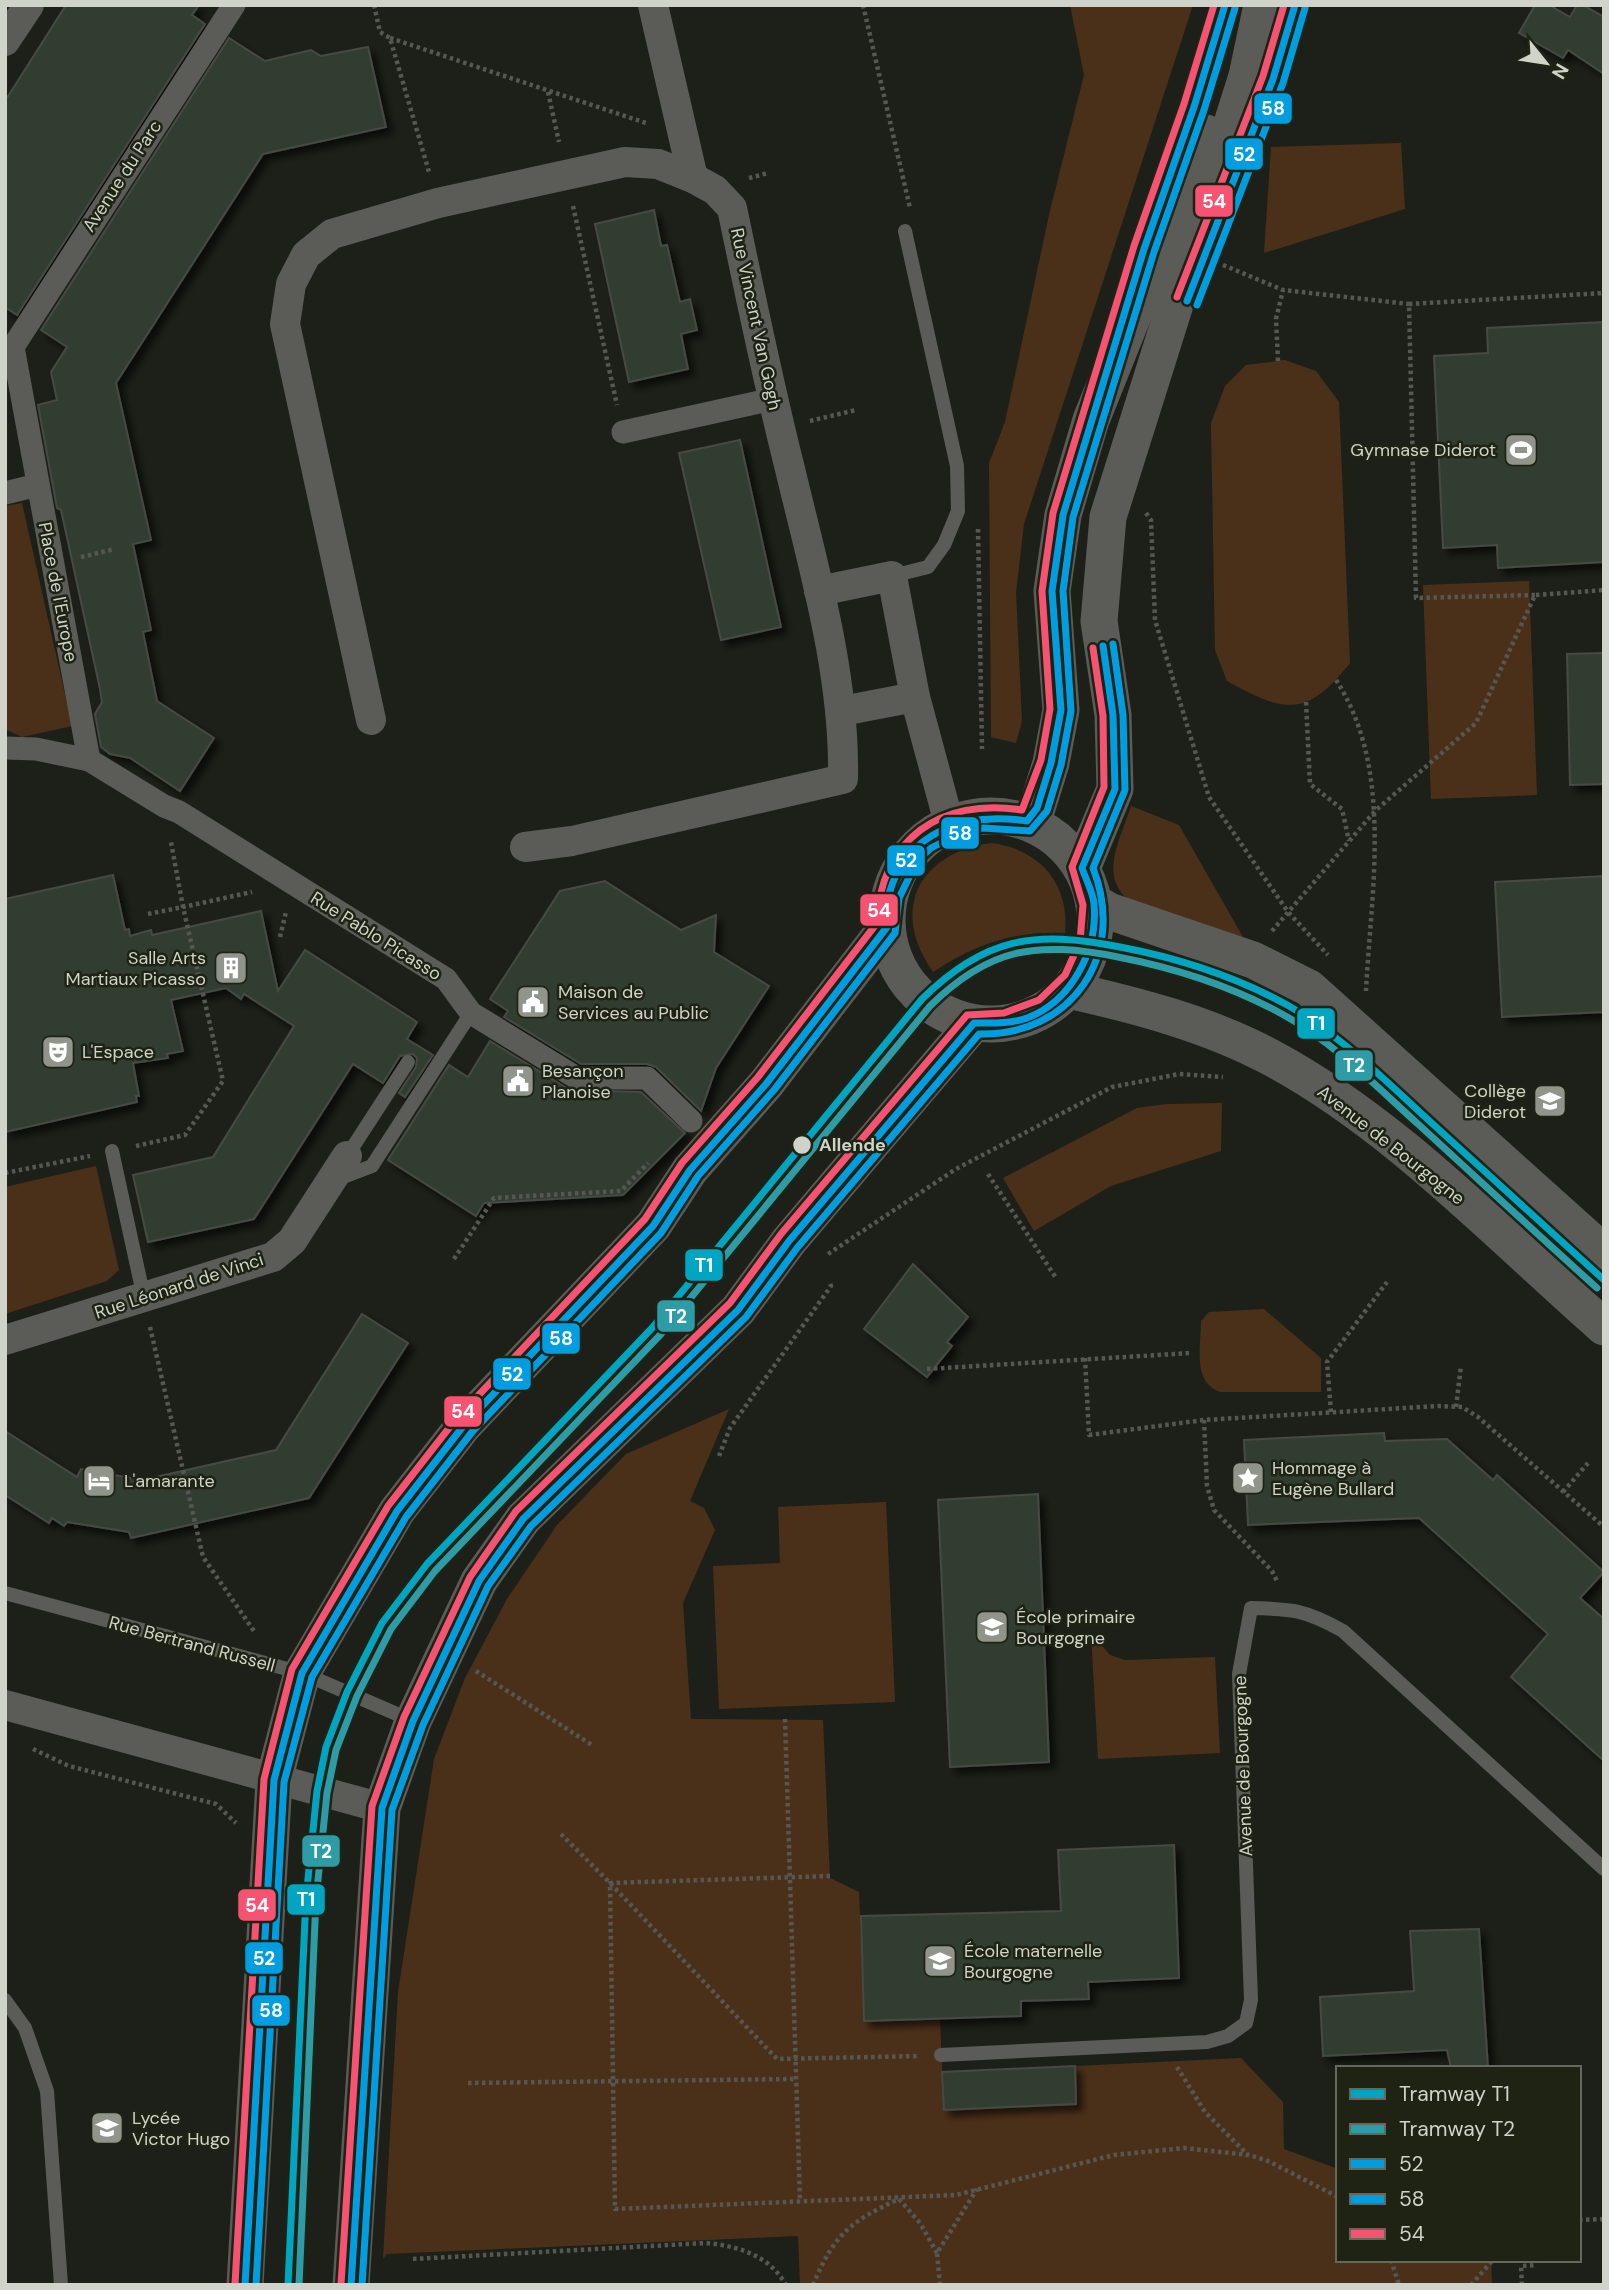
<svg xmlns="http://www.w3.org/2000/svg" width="1609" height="2290" font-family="'DM Sans',sans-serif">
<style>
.green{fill:#4b3019}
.building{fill:#323d33;stroke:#464a44;stroke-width:2;filter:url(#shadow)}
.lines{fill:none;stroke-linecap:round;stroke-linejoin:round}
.path{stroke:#565752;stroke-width:4.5;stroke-dasharray:3.5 3.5;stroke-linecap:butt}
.service{stroke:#5b5b57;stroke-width:14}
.pedestrian{stroke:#5b5b57;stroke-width:23}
.minor{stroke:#5b5b57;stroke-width:30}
.tertiary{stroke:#5b5b57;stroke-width:37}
.bus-1-casing{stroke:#1e2314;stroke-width:12}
.bus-2-casing{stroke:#1e2314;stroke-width:12}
.bus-3-casing{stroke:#1e2314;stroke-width:12}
.bus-1{stroke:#009ee0;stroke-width:7}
.bus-2{stroke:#009ee0;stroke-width:7}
.bus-3{stroke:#f65372;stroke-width:7}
.tram-1-casing{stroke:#1e2314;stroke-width:12}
.tram-2-casing{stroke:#1e2314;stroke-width:12}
.tram-1{stroke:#00a5c2;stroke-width:7}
.tram-2{stroke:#2d9ca7;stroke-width:7}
.stop-dot{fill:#cfd3c9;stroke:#1e2314;stroke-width:2.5}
.labels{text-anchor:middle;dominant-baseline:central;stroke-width:5;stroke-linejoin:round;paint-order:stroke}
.street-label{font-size:18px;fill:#cfd3c9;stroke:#1e2314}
.poi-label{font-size:18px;fill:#cfd3c9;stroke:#1e2314;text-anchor:start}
.stop-label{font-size:18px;font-weight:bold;fill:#cfd3c9;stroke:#1e2314;text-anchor:start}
.line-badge{stroke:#1e2314;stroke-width:2.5}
.badge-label{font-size:19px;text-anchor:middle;font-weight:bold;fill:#fff}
</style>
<defs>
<filter id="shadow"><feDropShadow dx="6" dy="6" stdDeviation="3.5" flood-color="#0009"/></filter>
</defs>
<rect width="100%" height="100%" fill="#1d2018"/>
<!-- green -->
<g class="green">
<path d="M1070,5H1193L1024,524L1016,593L1022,721L1016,743L991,737L989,463L1005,422L1049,215L1084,75Z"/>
<path d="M1401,143L1405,209L1264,253L1271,147Z"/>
<path d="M1285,360L1316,371L1339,402L1350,663C1307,718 1284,713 1227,681L1215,650L1211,423L1225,386L1246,365Z"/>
<path d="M22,503L72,726L22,737L5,729V506Z"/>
<path d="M1529,581L1537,795L1431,799L1423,585Z"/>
<path d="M1131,806L1179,825L1243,937L1136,906C1096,879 1119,844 1131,806Z"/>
<path d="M991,843C1040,849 1070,884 1065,933C1013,931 976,944 933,972C889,910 919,853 991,843Z"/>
<path d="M1222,1103L1221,1151L1111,1186L1034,1231L1003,1178L1137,1108L1167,1104Z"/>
<path d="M96,1166L119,1270L107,1281L5,1314V1187Z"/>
<path d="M1264,1309L1321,1358V1392H1220C1192,1382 1201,1347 1201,1321L1209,1312Z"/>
<path d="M729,1409L690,1501L704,1508L715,1530L683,1603L691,1719L823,1720L830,1878L859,1892L864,2020L940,2019L944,2110L1076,2104L1075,2066L1241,2058L1283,2102L1284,2149L1338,2169V2260H1491L1492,2285H800L798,2236L387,2254L383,2259L398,1992L434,1759L465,1678L507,1599L557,1525L626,1454Z"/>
<path d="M886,1502L895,1702L719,1709L713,1566L780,1563L778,1507Z"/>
<path d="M1091,1633L1110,1655L1125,1660L1215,1657L1220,1753L1098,1759Z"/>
</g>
<!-- building -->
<g class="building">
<path d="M66,5H199L192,15L205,24L17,315L5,307V101Z"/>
<path d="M1535,5H1549L1570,17L1577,5H1583L1604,17V74L1568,50L1563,58L1519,33Z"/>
<path d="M229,38L265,61L311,50L321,56L368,47L386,127L263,154L116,383L151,540L133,544L151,630L143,632L157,701L214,738L180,791L130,758L110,754L101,747L95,714L102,702L100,689L61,510L57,508L38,405L57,400L51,372L67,347L41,330Z"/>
<path d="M654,210L661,246L667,245L680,302L690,299L697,330L681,334L688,369L629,382L595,224Z"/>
<path d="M1604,322V562L1498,568L1497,545L1443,548L1434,356L1488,353L1487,328Z"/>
<path d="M740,440L781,627L721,640L679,453Z"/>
<path d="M1604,653V784L1570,785L1567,654Z"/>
<path d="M113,875L125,930L129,929L130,936L151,930L152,935L261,911L278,991L305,950L417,1022L407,1039L433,1055L405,1097L399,1093L416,1067L417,1058L413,1054L400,1056L383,1083L353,1064L254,1219L148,1242L133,1175L213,1157L294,1026L244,994L241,999L226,988L171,1000L183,1051L167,1054L168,1058L133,1063L139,1096H136L137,1102L5,1132V899Z"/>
<path d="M1604,876V1012L1502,1017L1495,882Z"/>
<path d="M605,881L681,930L716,915L714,952L769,986L716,1068L701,1111L656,1067L647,1064H581L504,1017L508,1011L490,999L560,891Z"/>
<path d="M490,1041L570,1090L641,1092L685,1133L623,1195L484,1203L476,1216L388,1160L449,1065L468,1077Z"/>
<path d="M913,1264L968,1317L947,1342L952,1346L927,1377L864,1329Z"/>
<path d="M362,1314L408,1343L309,1498L131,1538L129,1532L67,1522L64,1526L52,1518L49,1523L5,1495V1431L77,1477L81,1469L142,1480L276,1450Z"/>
<path d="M1384,1433L1385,1441L1447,1439L1493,1480L1497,1475L1604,1572L1580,1598L1604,1619V1761L1511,1677L1548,1634L1419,1518L1248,1525L1244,1440Z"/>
<path d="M1038,1494L1049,1762L950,1767L938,1500Z"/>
<path d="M1174,1845L1179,1978L1088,1982L1089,1999L1021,2001V2016L864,2021L861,1916L1061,1911L1058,1850Z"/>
<path d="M1479,1929L1488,2068H1451L1447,2050L1323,2056L1320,1997L1414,1991L1410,1931Z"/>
<path d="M1075,2066L1076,2104L944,2110L942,2072Z"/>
</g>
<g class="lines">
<!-- path -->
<g class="path">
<path d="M374,5L380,32L390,38L429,172"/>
<path d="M863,5L910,208"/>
<path d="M390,38L649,124"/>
<path d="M548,92L559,142"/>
<path d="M749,178L768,173"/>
<path d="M573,206L617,405"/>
<path d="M1223,265L1283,290L1409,304"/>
<path d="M1278,361L1276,319L1283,290"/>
<path d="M810,421L856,410"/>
<path d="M1146,513L1151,520L1155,620L1209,797L1288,912L1328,955"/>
<path d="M978,529L982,749"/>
<path d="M81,557L115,549"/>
<path d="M1535,595L1416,598L1409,304L1604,293"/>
<path d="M1336,680C1394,769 1371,890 1366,991"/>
<path d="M1306,702L1310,784L1342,809L1349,841"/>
<path d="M148,914L183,907L171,842"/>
<path d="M1272,931L1375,811L1476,723L1535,595L1604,590"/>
<path d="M280,937L286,912"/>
<path d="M136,1146L185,1135L223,1081L183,907L252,892"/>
<path d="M5,1173L90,1156"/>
<path d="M988,1174L1056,1278"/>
<path d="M828,1254L956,1169L1112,1087L1179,1074L1223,1077"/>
<path d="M454,1259L494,1198L621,1191L648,1163"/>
<path d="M150,1327L203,1557L254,1631"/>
<path d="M1085,1358L1089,1435L1204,1420L1438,1406L1462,1407L1478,1417L1604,1527"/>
<path d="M927,1369L1191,1353"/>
<path d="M1456,1407L1461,1366"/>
<path d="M1331,1412L1327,1362L1387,1282"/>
<path d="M1204,1420L1207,1486L1214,1510L1272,1571L1278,1583"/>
<path d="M719,1456L730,1428L831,1286L829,1281"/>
<path d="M1563,1492L1588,1463"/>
<path d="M476,1671L592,1745"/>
<path d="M785,1719L800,2202"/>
<path d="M33,1749L69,1766L216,1804L236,1823"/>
<path d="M561,1834L610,1883L777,2059L919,2056"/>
<path d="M830,1876L610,1883L615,2209L956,2195L1114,2155L1184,2148L1249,2155L1268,2161L1338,2197"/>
<path d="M1177,2067L1205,2112L1248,2155"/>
<path d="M468,2083L796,2079"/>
<path d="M1579,2220L1604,2219"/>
<path d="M413,2259L706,2243C738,2246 769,2255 786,2285"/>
<path d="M1391,2260L1399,2285"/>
<path d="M813,2285C834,2234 851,2221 899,2199L920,2223L937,2253"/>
<path d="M940,2285L937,2253L977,2189"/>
<path d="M1471,2285L1493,2260"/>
<path d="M1522,2285L1521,2266L1537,2265"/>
</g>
<!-- service -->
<g class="service">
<path d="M1169,177L1225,5"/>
<path d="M1218,228L1273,79L1295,5"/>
<path d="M892,576L928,567L944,545L958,511L957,466L905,231"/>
<path d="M112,1151L144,1298"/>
<path d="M347,1156L408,1062"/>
<path d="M338,1179L372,1166L471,1013"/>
<path d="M5,1593L302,1673L413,1721"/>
<path d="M5,2000L25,2028L47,2091L61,2285"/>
<path d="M941,2055L1207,2042L1228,2036L1246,2023L1251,2000L1239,1674L1251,1608C1293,1609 1306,1610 1343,1631L1604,1869"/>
</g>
<!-- pedestrian -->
<g class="pedestrian">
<path d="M13,347L234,5"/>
<path d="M623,432L773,399"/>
<path d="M5,493L38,485"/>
<path d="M5,748L36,749L89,760L13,347"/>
<path d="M89,760L164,806L179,812L446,979L471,1013L577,1078H647L691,1121"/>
</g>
<!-- minor -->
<g class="minor">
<path d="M653,5L693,178"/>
<path d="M5,41L29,5"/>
<path d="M819,591L892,576L915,697L949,823"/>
<path d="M842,711L915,697"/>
<path d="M371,720L285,324L291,284L306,255L332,234L438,203L625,162L658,164L693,178L715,190L732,208C750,295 768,382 790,469C814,570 845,674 843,779L572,841L525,847"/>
<path d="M5,1340L273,1257L292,1241L347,1156"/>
<path d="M5,1705L382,1808"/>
</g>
<!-- tertiary -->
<g class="tertiary">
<circle cx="991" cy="920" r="104"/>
<path d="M1027,821L1037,808L1051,763L1061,710L1052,591L1063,515L1091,420L1206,133"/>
<path d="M1082,868L1115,789L1113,715L1099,621L1108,517L1247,76L1262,5"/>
<path d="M1094,902L1109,911L1253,960L1309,988L1604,1253"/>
<path d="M1068,990C1136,1005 1208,1024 1270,1057C1394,1123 1499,1235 1604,1327"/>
<path d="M245,2285L274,1780L302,1673L397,1511L464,1425L653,1226L690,1170L766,1084L887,927"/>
<path d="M351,2285L382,1808L413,1721L479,1581L523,1519L738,1310L789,1241L974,1023"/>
</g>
<defs>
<g id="bus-1">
<path d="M1187,301L1273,79L1295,5"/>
<path d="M245,2285L274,1780L302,1673L397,1511L464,1425L653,1226L690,1170L766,1084L887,927C888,916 886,905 889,894C907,830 967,812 1027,821L1037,808L1051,763L1061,710L1052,591L1063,515L1144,249L1194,107L1225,5"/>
<path d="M351,2285L382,1808L413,1721L479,1581L523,1519L738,1310L789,1241L974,1023C992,1023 1010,1024 1027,1018C1072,1001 1098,950 1094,904C1093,892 1086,880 1082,868L1115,789L1113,715L1103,646"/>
</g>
<g id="bus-2">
<path d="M1197,305L1283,83L1305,8"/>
<path d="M256,2285L284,1782L312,1677L406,1517L472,1432L661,1233L698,1176L774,1090L895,933L899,898L917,861L931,848L964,831L983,828L1030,831L1047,811L1061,765L1071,711L1063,591L1073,517L1154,252L1204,110L1235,8"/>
<path d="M362,2285L392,1810L423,1725L488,1586L531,1526L746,1317L797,1248L979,1034C1072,1036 1127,955 1093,868L1125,790L1123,715L1113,644"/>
</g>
<g id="bus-3">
<path d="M1177,297L1263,76L1284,5"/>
<path d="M235,2284L264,1779L292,1669L388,1506L456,1419L645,1219L682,1163L758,1077L877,923C880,839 941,797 1022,810L1041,760L1050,709L1042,591L1053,513L1134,246L1184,104L1214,5"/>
<path d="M341,2284L372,1806L404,1717L470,1577L516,1511L730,1303L781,1234L967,1015L1004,1013L1039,1000L1065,975L1080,942L1083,905L1072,867L1104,787L1103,716L1093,648"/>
</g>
</defs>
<!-- bus-1 casing -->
<use href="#bus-1" class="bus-1-casing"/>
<!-- bus-2 casing -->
<use href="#bus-2" class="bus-2-casing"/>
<!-- bus-3 casing -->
<use href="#bus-3" class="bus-3-casing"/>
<!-- bus-1 -->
<use href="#bus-1" class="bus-1"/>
<!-- bus-2 -->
<use href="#bus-2" class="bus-2"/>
<!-- bus-3 -->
<use href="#bus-3" class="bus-3"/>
<defs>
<path id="tram-1" d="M288,2285L306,1898L317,1791L326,1747L347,1692L382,1623L427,1564L653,1327L922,999C985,937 1035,930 1120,947C1178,958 1237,977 1289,1006C1339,1035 1382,1077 1424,1116C1484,1170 1544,1225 1604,1280"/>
<path id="tram-2" d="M299,2285L316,1899L327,1793L336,1750L357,1696L391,1629L435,1571L661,1334L930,1006C990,947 1037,941 1118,957C1175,968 1231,986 1282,1014C1333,1042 1375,1085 1418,1124C1477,1178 1537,1234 1597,1288"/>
</defs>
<!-- tram-1 casing -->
<use href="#tram-1" class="tram-1-casing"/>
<!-- tram-2 casing -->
<use href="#tram-2" class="tram-2-casing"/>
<!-- tram-1 -->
<use href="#tram-1" class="tram-1"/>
<!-- tram-2 -->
<use href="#tram-2" class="tram-2"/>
</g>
<!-- icons -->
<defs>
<symbol id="stadium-square" viewBox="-11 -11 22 22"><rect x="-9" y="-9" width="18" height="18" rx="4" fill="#91948b" stroke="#1e2314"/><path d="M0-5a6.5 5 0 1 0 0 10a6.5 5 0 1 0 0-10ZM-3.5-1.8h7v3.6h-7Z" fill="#fff"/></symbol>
<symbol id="building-square" viewBox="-11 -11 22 22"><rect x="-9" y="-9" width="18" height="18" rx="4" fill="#91948b" stroke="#1e2314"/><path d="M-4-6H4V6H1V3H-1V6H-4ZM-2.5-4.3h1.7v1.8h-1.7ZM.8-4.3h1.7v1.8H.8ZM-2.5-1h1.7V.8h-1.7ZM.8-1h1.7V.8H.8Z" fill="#fff"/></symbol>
<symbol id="civic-square" viewBox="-11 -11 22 22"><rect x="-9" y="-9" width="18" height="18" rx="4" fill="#91948b" stroke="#1e2314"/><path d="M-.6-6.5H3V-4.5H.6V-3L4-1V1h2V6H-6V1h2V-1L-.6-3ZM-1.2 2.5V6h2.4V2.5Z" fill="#fff"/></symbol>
<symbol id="theatre-square" viewBox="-11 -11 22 22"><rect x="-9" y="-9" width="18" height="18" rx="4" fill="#91948b" stroke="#1e2314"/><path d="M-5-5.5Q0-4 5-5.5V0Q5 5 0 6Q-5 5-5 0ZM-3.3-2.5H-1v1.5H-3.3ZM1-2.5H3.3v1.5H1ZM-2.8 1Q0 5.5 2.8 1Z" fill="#fff"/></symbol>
<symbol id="school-square" viewBox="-11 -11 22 22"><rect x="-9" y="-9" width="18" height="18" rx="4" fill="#91948b" stroke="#1e2314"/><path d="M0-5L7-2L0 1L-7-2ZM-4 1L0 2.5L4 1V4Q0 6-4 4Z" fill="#fff"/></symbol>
<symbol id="sight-square" viewBox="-11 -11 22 22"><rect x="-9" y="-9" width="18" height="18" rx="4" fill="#91948b" stroke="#1e2314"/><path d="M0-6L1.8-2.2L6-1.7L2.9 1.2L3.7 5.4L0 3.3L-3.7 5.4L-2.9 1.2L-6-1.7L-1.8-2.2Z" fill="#fff"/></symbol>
<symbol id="hotel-square" viewBox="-11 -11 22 22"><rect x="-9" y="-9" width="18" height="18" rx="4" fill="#91948b" stroke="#1e2314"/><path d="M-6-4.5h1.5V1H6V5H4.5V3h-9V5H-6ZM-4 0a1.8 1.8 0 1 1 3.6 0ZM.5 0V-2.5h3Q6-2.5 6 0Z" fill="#fff"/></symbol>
</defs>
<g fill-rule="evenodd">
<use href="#stadium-square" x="1502" y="431" width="38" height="38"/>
<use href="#building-square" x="212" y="949" width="38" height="38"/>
<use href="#civic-square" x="514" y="983" width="38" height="38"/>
<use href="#theatre-square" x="39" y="1033" width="38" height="38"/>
<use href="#civic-square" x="499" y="1062" width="38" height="38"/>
<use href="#school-square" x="1531" y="1082" width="38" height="38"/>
<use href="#sight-square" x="1229" y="1459" width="38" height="38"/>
<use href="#hotel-square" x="80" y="1462" width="38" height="38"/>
<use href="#school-square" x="973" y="1608" width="38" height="38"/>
<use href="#school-square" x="921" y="1942" width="38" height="38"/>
<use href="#school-square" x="88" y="2109" width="38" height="38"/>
</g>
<!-- markers -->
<circle class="stop-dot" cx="802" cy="1145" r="10"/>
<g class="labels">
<!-- street labels -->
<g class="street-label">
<text transform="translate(122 176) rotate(-57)">Avenue du Parc</text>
<text transform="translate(756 319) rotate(78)">Rue Vincent Van Gogh</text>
<text transform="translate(58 592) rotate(79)">Place de l'Europe</text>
<text transform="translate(376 936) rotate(32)">Rue Pablo Picasso</text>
<text transform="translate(1391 1145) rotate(38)">Avenue de Bourgogne</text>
<text transform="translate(179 1286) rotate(-18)">Rue Léonard de Vinci</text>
<text transform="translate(192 1644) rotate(15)">Rue Bertrand Russell</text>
<text transform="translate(1243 1766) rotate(-92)">Avenue de Bourgogne</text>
</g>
<!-- poi labels -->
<g class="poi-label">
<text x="1496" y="450" text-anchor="end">Gymnase Diderot</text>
<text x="206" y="958" text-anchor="end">Salle Arts<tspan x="206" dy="21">Martiaux Picasso</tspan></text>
<text x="558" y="992">Maison de<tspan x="558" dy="21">Services au Public</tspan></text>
<text x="82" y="1052">L'Espace</text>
<text x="542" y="1071">Besançon<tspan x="542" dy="21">Planoise</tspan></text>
<text x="1526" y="1091" text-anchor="end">Collège<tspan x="1526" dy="21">Diderot</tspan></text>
<text x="1272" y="1468">Hommage à<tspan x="1272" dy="21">Eugène Bullard</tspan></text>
<text x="124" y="1481">L'amarante</text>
<text x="1016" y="1617">École primaire<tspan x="1016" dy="21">Bourgogne</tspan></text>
<text x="964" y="1951">École maternelle<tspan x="964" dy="21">Bourgogne</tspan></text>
<text x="132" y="2118">Lycée<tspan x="132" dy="21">Victor Hugo</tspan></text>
</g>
<!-- stop labels -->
<g class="stop-label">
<text x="819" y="1145">Allende</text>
</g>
</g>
<g class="line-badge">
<rect x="1253" y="92" width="40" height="33" rx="7" fill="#009ee0"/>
<rect x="1224" y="137" width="40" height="34" rx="7" fill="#009ee0"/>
<rect x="1194" y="184" width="40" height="34" rx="7" fill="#f65372"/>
<rect x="940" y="816" width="40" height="34" rx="7" fill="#009ee0"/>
<rect x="886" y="844" width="40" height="33" rx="7" fill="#009ee0"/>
<rect x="859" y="893" width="40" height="34" rx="7" fill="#f65372"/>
<rect x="1296" y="1007" width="40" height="33" rx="7" fill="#00a5c2"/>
<rect x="1334" y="1049" width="40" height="33" rx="7" fill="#2d9ca7"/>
<rect x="684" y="1248" width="40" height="34" rx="7" fill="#00a5c2"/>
<rect x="656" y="1299" width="40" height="34" rx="7" fill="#2d9ca7"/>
<rect x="541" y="1322" width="40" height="33" rx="7" fill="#009ee0"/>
<rect x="492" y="1357" width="40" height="34" rx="7" fill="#009ee0"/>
<rect x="443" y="1395" width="40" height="33" rx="7" fill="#f65372"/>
<rect x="301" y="1834" width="40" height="34" rx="7" fill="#2d9ca7"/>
<rect x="286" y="1883" width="40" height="33" rx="7" fill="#00a5c2"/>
<rect x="237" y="1888" width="40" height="34" rx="7" fill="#f65372"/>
<rect x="244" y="1941" width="40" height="34" rx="7" fill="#009ee0"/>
<rect x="251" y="1994" width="40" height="33" rx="7" fill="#009ee0"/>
</g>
<g class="badge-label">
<text x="1273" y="115">58</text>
<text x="1244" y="161">52</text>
<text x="1214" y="208">54</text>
<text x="960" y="840">58</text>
<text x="906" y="867">52</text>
<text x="879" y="917">54</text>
<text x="1316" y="1030">T1</text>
<text x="1354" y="1072">T2</text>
<text x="704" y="1272">T1</text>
<text x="676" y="1323">T2</text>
<text x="561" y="1345">58</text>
<text x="512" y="1381">52</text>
<text x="463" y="1418">54</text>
<text x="321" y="1858">T2</text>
<text x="306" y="1906">T1</text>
<text x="257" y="1912">54</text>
<text x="264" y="1965">52</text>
<text x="271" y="2017">58</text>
</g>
<!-- border -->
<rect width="1609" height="2290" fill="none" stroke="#cfd3c9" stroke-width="14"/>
<!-- legend -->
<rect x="1336" y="2066" width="245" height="196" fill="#1e2314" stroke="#65695c" stroke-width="2"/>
<rect x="1350" y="2089" width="35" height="10" fill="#00a5c2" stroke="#65695c" stroke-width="2"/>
<text x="1399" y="2101" font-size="21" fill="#cfd3c9">Tramway T1</text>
<rect x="1350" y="2124" width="35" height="10" fill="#2d9ca7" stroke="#65695c" stroke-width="2"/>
<text x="1399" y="2136" font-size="21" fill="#cfd3c9">Tramway T2</text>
<rect x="1350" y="2159" width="35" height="10" fill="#009ee0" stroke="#65695c" stroke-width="2"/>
<text x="1399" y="2171" font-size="21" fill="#cfd3c9">52</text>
<rect x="1350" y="2194" width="35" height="10" fill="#009ee0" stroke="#65695c" stroke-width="2"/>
<text x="1399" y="2206" font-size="21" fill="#cfd3c9">58</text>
<rect x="1350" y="2229" width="35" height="10" fill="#f65372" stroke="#65695c" stroke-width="2"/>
<text x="1399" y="2241" font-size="21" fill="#cfd3c9">54</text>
<!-- north arrow -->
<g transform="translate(1546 63) rotate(120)" stroke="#1e2314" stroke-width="5" paint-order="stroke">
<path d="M0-5L12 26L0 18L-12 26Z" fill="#cfd3c9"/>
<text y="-10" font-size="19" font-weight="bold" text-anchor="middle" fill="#cfd3c9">N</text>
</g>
</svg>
